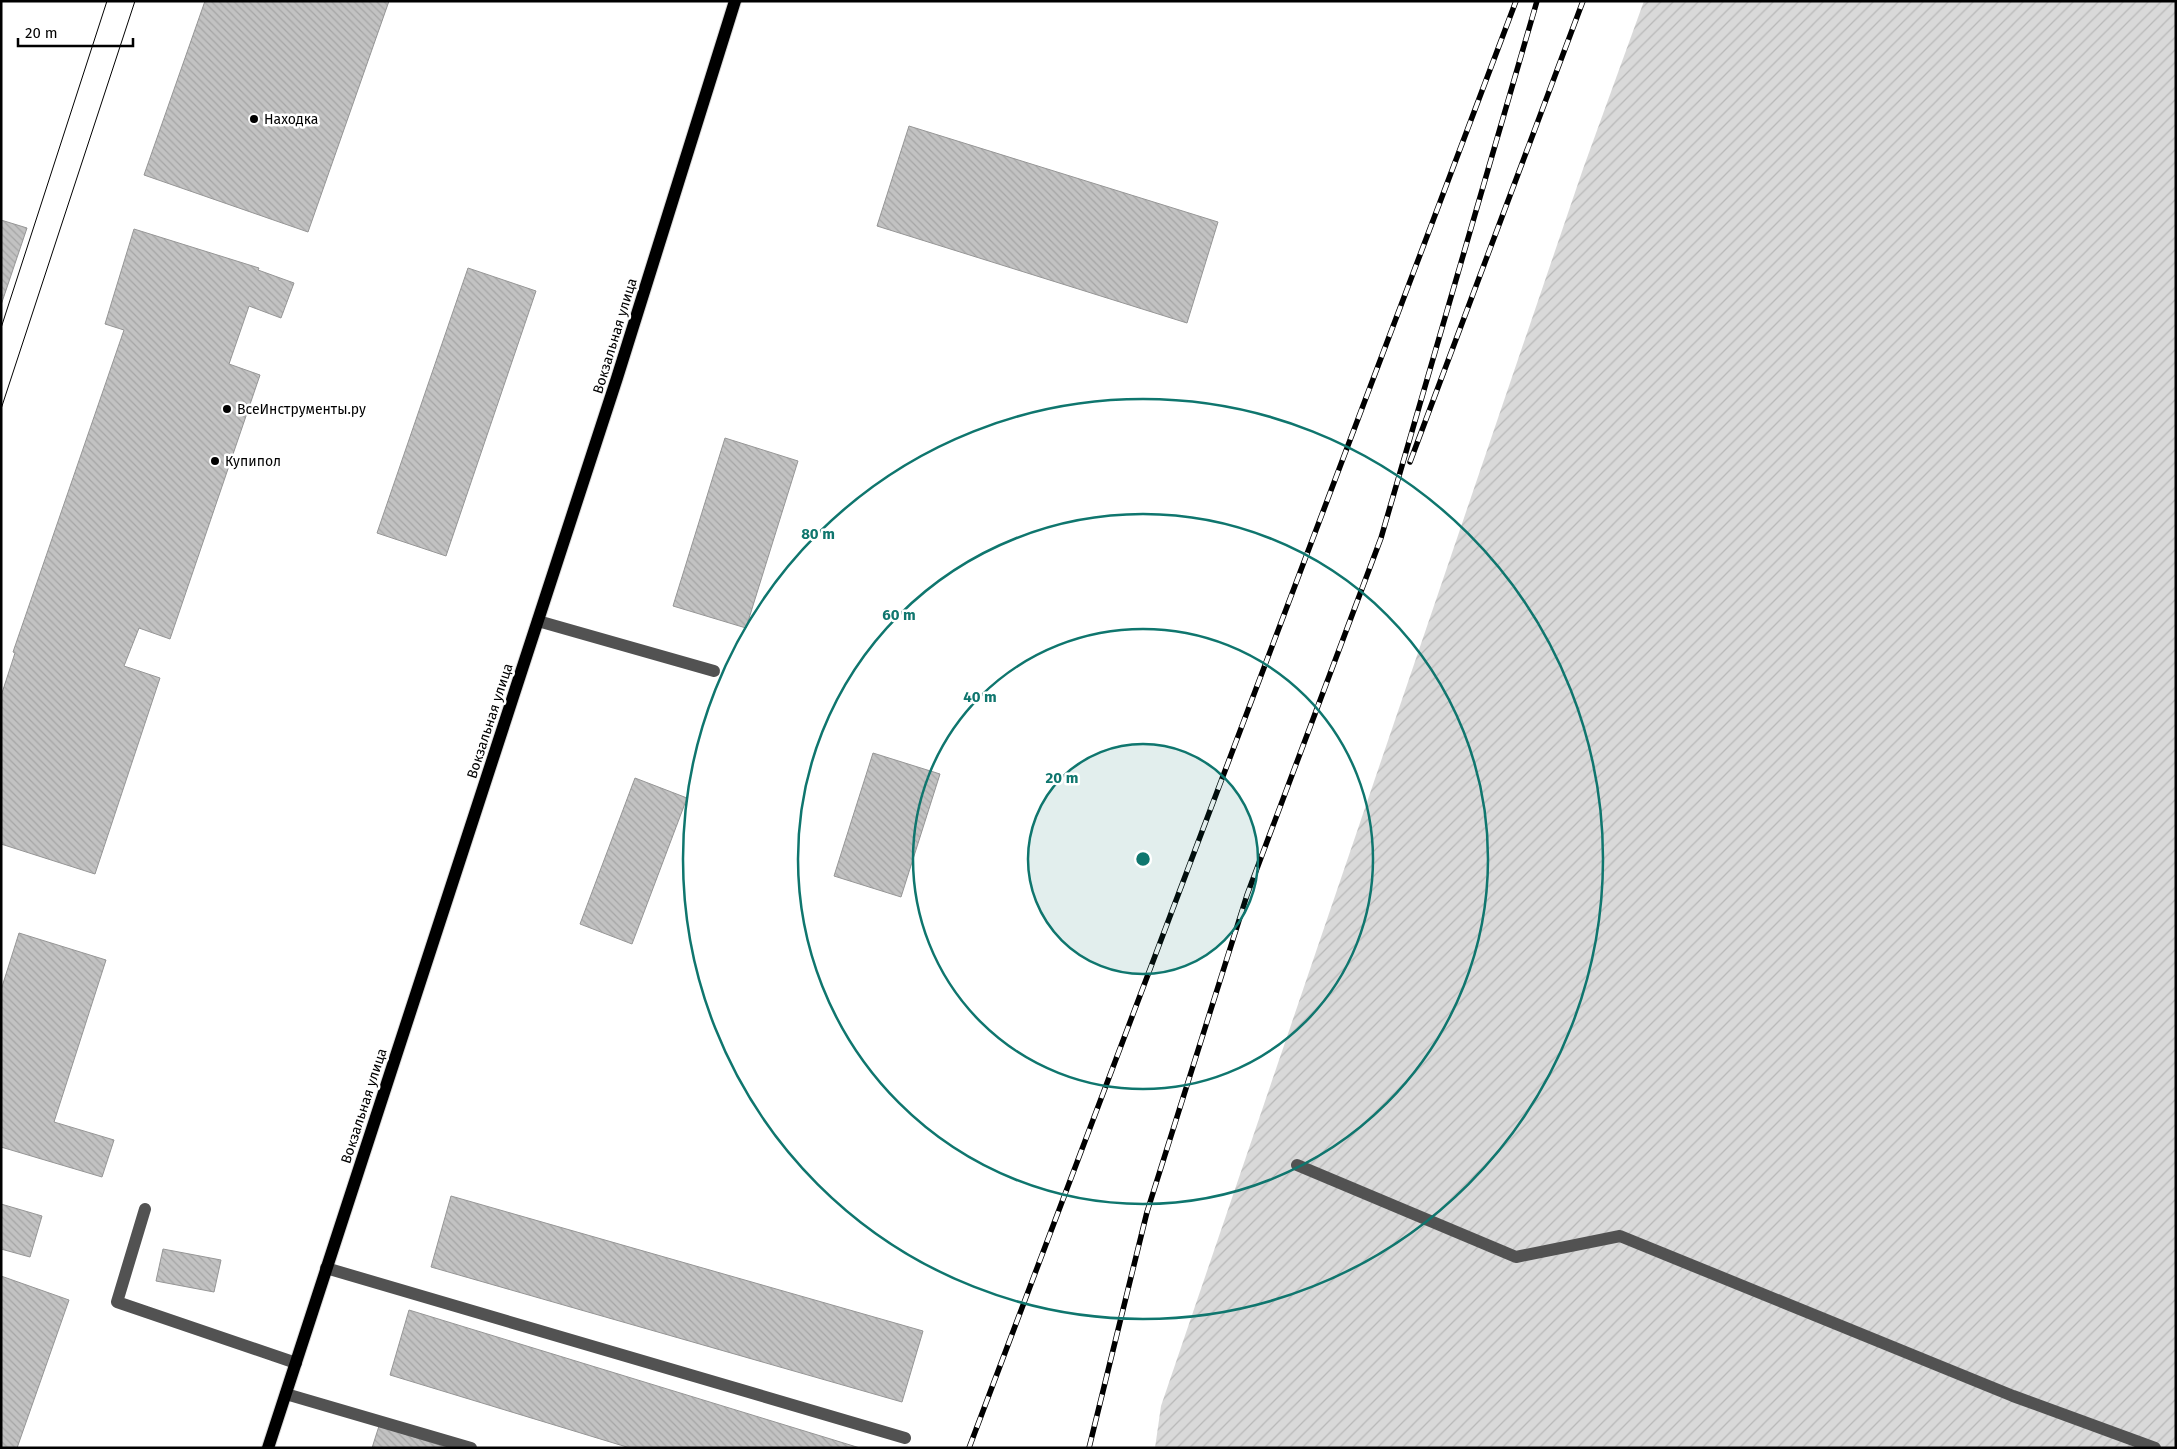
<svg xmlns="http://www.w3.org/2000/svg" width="2177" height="1449" font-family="'Fira Sans',sans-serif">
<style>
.garden{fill:url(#garden-furrows)}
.building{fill:url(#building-back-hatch);stroke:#969696}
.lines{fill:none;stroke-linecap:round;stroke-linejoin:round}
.major-casing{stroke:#dbdbdb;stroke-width:14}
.minor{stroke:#525252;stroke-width:12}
.major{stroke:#000;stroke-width:12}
.tram{stroke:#000;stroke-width:1}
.rail-casing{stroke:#000;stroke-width:5.5}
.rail{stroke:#fff;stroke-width:4;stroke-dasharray:11;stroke-linecap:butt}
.ring{fill:none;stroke:#0f766e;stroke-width:2.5}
.poi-dot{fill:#000;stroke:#fff;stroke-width:2}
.labels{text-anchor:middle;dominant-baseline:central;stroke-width:5;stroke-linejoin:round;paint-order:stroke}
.poi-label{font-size:14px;fill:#000;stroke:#fff;text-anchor:start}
.street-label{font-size:14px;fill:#000;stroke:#fff}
.centre{fill:#0f766e;stroke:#fff;stroke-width:2.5}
.ring-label{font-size:15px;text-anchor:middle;font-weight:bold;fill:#0f766e;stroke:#fff;stroke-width:5;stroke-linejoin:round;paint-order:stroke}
</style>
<defs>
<pattern id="garden-furrows" width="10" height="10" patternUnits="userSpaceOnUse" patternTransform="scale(1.25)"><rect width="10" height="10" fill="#d9d9d9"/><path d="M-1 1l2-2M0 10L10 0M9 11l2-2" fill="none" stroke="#b8b8b8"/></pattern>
<pattern id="building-back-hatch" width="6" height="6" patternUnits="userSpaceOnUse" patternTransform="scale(1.25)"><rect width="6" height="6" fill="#c2c2c2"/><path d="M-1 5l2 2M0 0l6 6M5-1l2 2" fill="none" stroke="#a5a5a5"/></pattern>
</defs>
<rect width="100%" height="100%" fill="#fff"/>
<!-- garden -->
<path class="garden" d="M1644,1H2176V1448H1155L1161,1406L1583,169Z"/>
<!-- building -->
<g class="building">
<path d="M205,1H389L308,232L144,175Z"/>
<path d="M909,126L1218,222L1187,323L877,226Z"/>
<path d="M1,220L27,228L1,305Z"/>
<path d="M134,229L259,268L258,270L294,283L281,318L249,306L229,364L260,375L170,639L139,628L124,666L160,678L95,874L1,844V696L15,653L13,652L124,330L105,324Z"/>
<path d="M468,268L536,291L446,556L377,533Z"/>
<path d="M725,438L798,461L746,628L673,606Z"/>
<path d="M873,753L940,774L901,897L834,876Z"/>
<path d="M635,778L687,798L632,944L580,924Z"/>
<path d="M19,933L106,960L54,1122L114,1140L102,1177L1,1147V990Z"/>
<path d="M451,1196L923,1331L902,1402L431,1267Z"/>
<path d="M1,1204L42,1216L30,1257L1,1249Z"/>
<path d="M163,1249L221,1260L214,1292L156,1281Z"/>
<path d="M1,1276L69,1300L17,1448H1Z"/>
<path d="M409,1310L860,1448H630L390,1375Z"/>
<path d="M379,1426L449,1448H372Z"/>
</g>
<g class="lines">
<defs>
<path id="major" d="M268,1448L617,378L735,1"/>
</defs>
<!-- major casing -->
<use href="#major" class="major-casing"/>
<!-- minor -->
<g class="minor">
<path d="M538,621L714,671"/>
<path d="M1297,1165L1516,1257L1620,1236L2013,1396L2155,1448"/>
<path d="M145,1209L117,1302L296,1363"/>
<path d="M326,1268L905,1438"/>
<path d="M286,1394L471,1448"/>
</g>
<!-- major -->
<use href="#major" class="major"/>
<!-- tram -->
<g class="tram">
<path d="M1,328L107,1"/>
<path d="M1,409L135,1"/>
</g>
<defs>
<g id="rail">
<path d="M1410,462L1583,1"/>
<path d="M969,1448L1516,1"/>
<path d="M1089,1448L1147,1212L1247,895L1381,538L1537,1"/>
</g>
</defs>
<!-- rail casing -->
<use href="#rail" class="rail-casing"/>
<!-- rail -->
<use href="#rail" class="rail"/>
</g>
<!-- distance rings -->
<circle cx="1143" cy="859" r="115" fill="#0f766e" fill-opacity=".12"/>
<g class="ring">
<circle cx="1143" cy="859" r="115"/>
<circle cx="1143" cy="859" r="230"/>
<circle cx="1143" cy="859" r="345"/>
<circle cx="1143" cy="859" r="460"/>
</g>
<!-- markers -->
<g class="poi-dot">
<circle cx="254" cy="119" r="5"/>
<circle cx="227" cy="409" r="5"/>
<circle cx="215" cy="461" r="5"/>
</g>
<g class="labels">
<!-- poi labels -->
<g class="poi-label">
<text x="264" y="119">Находка</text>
<text x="237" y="409">ВсеИнструменты.ру</text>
<text x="225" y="461">Купипол</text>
</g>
<!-- street labels -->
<g class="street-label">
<text transform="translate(615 336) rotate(-73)">Вокзальная улица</text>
<text transform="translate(490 721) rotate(-72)">Вокзальная улица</text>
<text transform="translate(364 1106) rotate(-72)">Вокзальная улица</text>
</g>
</g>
<circle cx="1143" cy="859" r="8" class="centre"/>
<g class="ring-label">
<text x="818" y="539">80 m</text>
<text x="899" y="620">60 m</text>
<text x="980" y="702">40 m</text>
<text x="1062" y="783">20 m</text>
</g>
<!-- border -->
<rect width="2177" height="1449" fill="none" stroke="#000000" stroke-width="5"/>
<!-- scale -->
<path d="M18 38v8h115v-8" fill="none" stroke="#000000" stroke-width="2.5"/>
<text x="25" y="38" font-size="15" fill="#000000" stroke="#ffffff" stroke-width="4" paint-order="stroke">20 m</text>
</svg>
